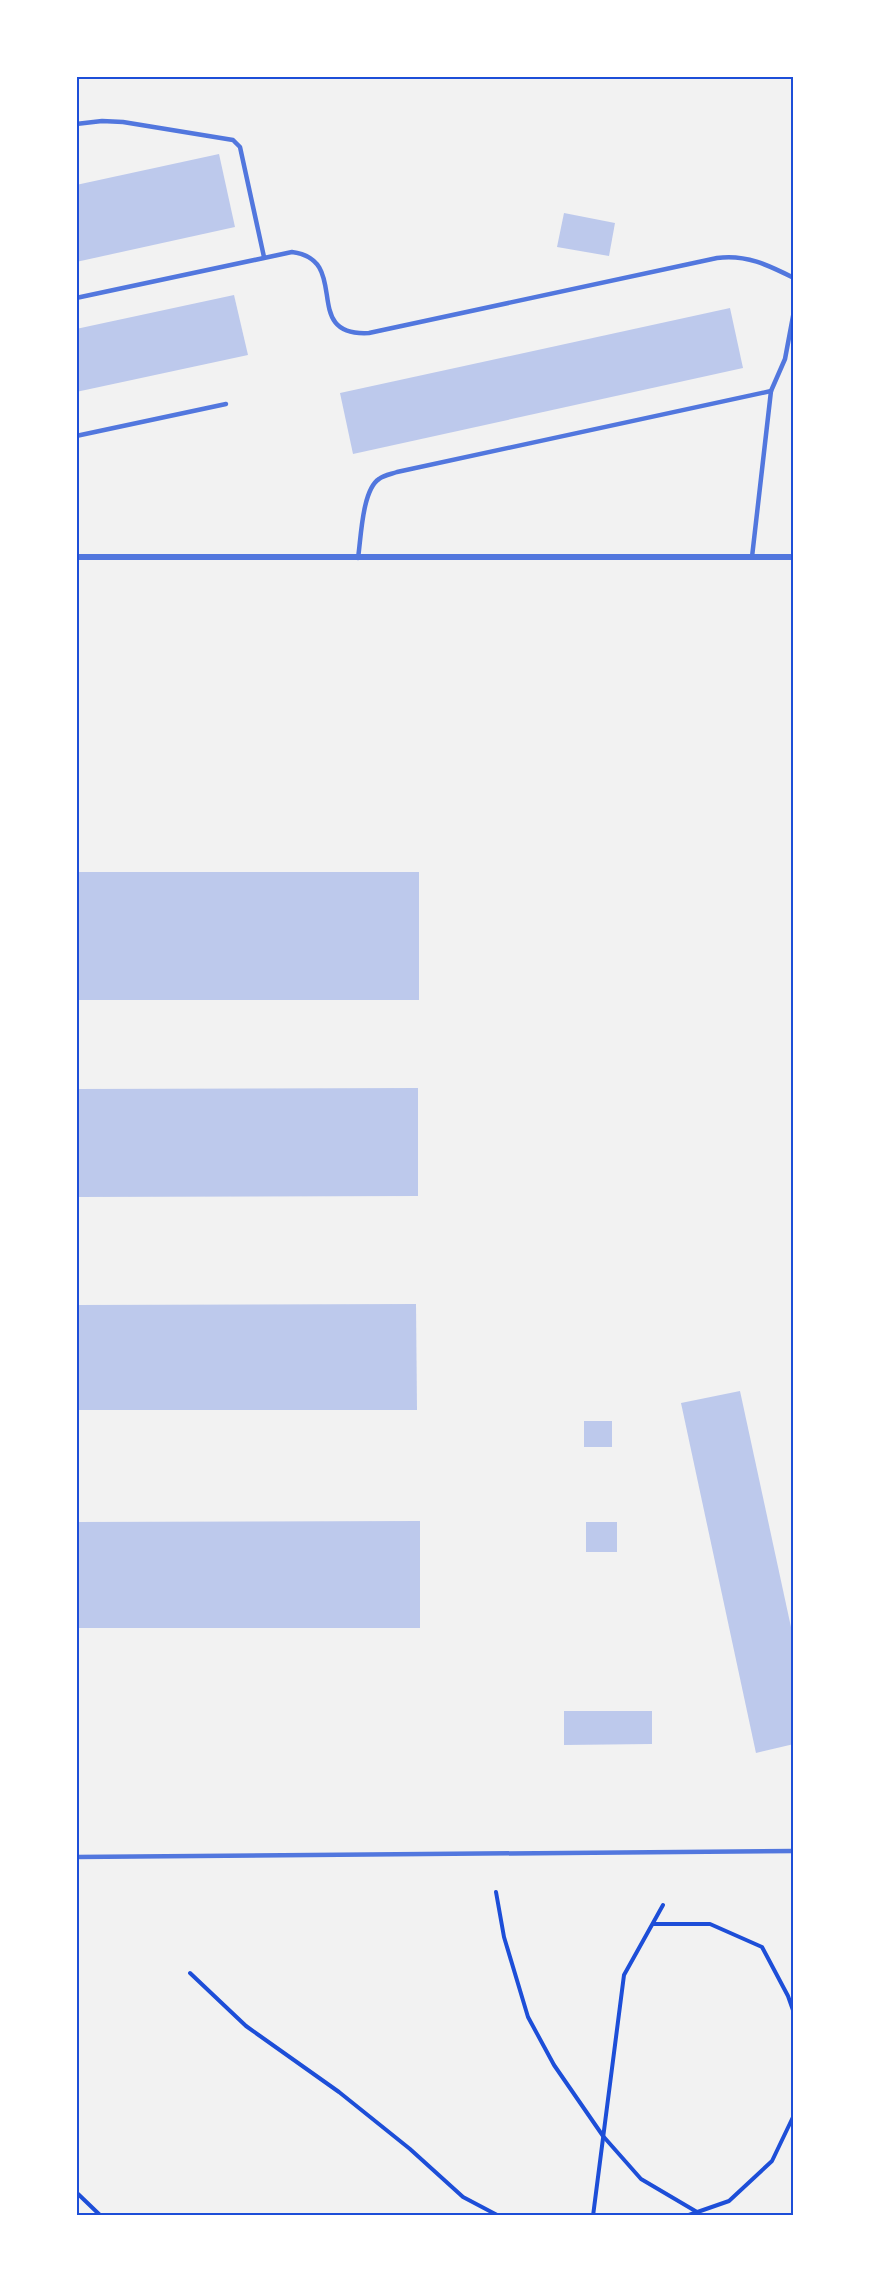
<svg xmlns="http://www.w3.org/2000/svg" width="870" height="2292" font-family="'Work Sans',sans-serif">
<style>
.building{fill:#bdc9ec}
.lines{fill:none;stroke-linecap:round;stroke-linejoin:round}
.path{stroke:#1d4ed8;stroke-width:4}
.service{stroke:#5277de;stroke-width:4.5}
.minor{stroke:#5277de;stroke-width:6}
.neatline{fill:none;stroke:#1d4ed8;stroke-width:2}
</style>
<rect width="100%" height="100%" fill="#f2f2f2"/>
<!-- building -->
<g class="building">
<path d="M219,154L235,227L76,262V185Z"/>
<path d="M564,213L615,223L609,256L557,247Z"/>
<path d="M234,295L248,355L76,392V329Z"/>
<path d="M730,308L743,368L353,454L340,393Z"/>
<rect x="76" y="872" width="343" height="128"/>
<path d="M418,1088V1196L76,1197V1089Z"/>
<path d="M416,1304L417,1410H76V1305Z"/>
<path d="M740,1391L794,1641V1744L756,1753L681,1403Z"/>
<rect x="584" y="1421" width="28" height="26"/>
<path d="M420,1521V1628H76V1522Z"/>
<rect x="586" y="1522" width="31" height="30"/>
<path d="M564,1711H652V1744L564,1745Z"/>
</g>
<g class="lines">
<!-- path -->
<g class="path">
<path d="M496,1892L504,1937L528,2017L554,2065L603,2136L641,2179L697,2212"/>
<path d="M653,1924H710L762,1947L788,1996L794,2013"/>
<path d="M190,1973L246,2026L339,2092L410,2149L463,2197L499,2216"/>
<path d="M76,2192L101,2216"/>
<path d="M593,2216L624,1975L663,1905"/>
<path d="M686,2216L729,2201L772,2161L794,2115"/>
</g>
<!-- service -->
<g class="service">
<path d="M76,124L102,121L123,122L233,140L240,147L264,257"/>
<path d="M76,298L292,252C353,260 299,337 369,333L717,258C746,254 768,265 794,278"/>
<path d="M76,436L226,404"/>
<path d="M752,557L771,391L785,359L794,311"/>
<path d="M358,558C361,539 362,490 379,479C384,475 392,474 397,472L771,391"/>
<path d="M76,1857L794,1851"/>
</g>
<!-- minor -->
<path class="minor" d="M76,557H794"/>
</g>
<!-- border -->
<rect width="870" height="2292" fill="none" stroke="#ffffff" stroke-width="156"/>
<rect x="78" y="78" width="714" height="2136" class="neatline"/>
</svg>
